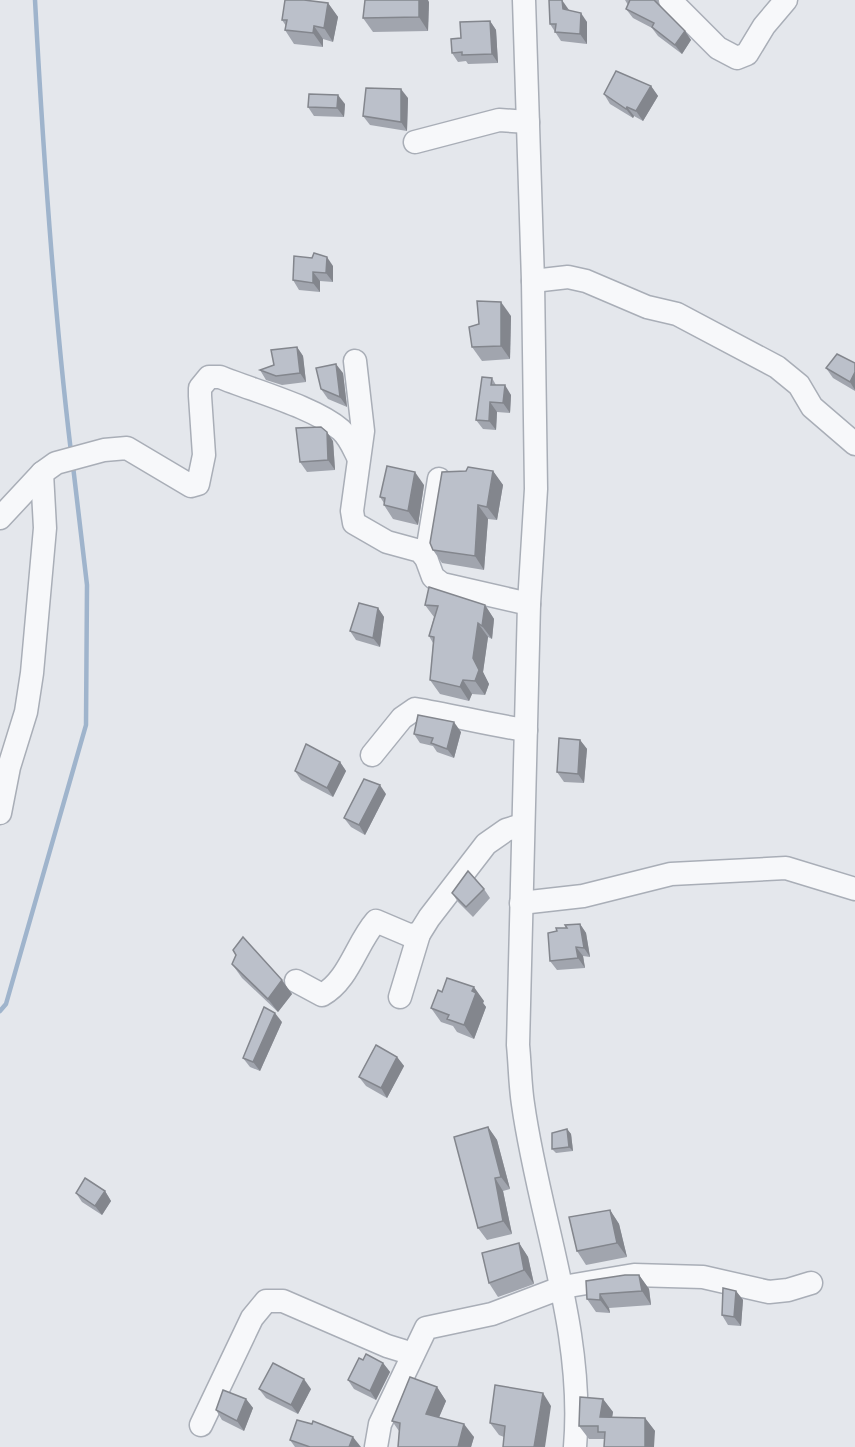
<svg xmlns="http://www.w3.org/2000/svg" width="855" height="1447" font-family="Helvetica,sans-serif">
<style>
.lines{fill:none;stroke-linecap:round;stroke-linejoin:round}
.stream{stroke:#9fb4cc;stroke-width:4.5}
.minor-casing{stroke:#a9aeb7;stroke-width:25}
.minor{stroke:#f7f8fa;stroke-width:22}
.wall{fill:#a1a5ae}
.shaded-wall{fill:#83868d}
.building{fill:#bbc0ca;stroke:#83868d;stroke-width:1.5}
</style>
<rect width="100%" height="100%" fill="#e4e7ec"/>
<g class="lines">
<!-- stream -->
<g class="stream">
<path d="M35,0C43,151 53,302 71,452"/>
<path d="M0,1011L6,1004L86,725L87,585L73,466"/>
</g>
<defs>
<g id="minor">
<path d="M524,0L533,281L536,489L529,604L518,1045C520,1065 520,1085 523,1104C539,1219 585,1330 575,1447"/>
<path d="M670,0L718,48L737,58L747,54L764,26L786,0"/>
<path d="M415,142L499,120L528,122"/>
<path d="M533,281L568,277L586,281L647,307L677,314L777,367L799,385L812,407L855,444"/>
<path d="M355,361L363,431L352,511L354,523L387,542L420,551L426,558L433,577L442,584L529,604"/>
<path d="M0,518L42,473L56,463L104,450L127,448L191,486L198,484L204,455L200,396V388L209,377H220C254,391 314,407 341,430C349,437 353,447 358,457"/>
<path d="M426,558L439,479"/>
<path d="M372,755L402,718L415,709C452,715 489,725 526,730"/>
<path d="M0,813L9,767L26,712L32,673L45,528L42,473"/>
<path d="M521,903L583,896L671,874L786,868L855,889"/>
<path d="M296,981L322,995C349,980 356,944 376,921L409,935L419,934"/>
<path d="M400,997L419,934L429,918L486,844L506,830L522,825"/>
<path d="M201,1425L252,1318L266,1301H283L387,1346L413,1354"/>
<path d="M376,1447L380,1424L426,1328L492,1314L563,1287L634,1275L703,1277L769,1292L788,1290L811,1283"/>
</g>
</defs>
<!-- minor casing -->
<use href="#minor" class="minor-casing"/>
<!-- minor -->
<use href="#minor" class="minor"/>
</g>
<!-- wall -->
<g class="wall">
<path d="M625,0H658L659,6L685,31L691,40L682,54L658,36L652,28L633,18L626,9L628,5Z"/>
<path d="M429,2L428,31L373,32L363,18Z"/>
<path d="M328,3L338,17L333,42L323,39V47L294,44L285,30L286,26L282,20Z"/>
<path d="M569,10L587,22V44L561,41L550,24Z"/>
<path d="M490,21L496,30L498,63L468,64L466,61L458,62L452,53L461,38Z"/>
<path d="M651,86L658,96L643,121L634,116L633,118L610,104L604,94Z"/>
<path d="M408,98L407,131L370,125L363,116Z"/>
<path d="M345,104L344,117L314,116L308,107Z"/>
<path d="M294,256L333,266V282L320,281V292L299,290L293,280Z"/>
<path d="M511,316L510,359L482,361L472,347Z"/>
<path d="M297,347L303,356L306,382L282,385L266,380L260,370L274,365Z"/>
<path d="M855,363V391L833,378L826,368Z"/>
<path d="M343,373L347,407L328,399L321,389Z"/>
<path d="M492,378L496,385L511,395L510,413L497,412L496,430L483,429L476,420Z"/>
<path d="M333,441L335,470L307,472L300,462Z"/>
<path d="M493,471L503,485L497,520L488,519L484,570L442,563L433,550Z"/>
<path d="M424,485L418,525L393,519L384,505V503L380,497Z"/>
<path d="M425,605H485L494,619L492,639L488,637L483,672L489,684L485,695L472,694L469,701L440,694L430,680L433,643L429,636L434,617Z"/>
<path d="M378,608L384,617L380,647L356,640L350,631Z"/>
<path d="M461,732L454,758L437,752L433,746L420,743L414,734Z"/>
<path d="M580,740L587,749L584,783L564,782L557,772Z"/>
<path d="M340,762L346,771L333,797L301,780L295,771Z"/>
<path d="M386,794L365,835L351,827L344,818Z"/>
<path d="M484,889L490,898L473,917L458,902L452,893Z"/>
<path d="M580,924L586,933L590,957L583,956L585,968L557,970L550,961L567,928Z"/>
<path d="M236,955L292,994L278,1012L242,978L232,964Z"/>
<path d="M442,992L484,1001L483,1003L486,1007L474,1039L457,1032L453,1026L441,1022L431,1008Z"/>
<path d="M282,1022L260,1071L250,1067L243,1058Z"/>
<path d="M397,1057L404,1066L387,1098L366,1086L359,1077Z"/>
<path d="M488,1127L497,1140L510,1189L503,1191L512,1234L487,1240L478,1228Z"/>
<path d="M567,1129L571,1134L573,1151L556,1153L552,1149Z"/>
<path d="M105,1191L111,1201L102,1215L82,1202L76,1193Z"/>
<path d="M610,1210L619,1224L627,1257L586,1265L577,1251Z"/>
<path d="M519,1243L528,1257L534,1284L498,1297L489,1283Z"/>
<path d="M639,1275L649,1289L651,1305L609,1308L610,1313L596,1312L587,1299Z"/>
<path d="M736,1291L743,1300L741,1326L728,1325L722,1315Z"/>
<path d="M363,1360L383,1363L390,1372L376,1400L354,1389L348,1380Z"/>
<path d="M437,1387L446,1401L439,1417L474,1437L471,1447H398L399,1431L392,1421Z"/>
<path d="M259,1389H311L298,1414L266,1398Z"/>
<path d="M246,1399L253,1408L244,1431L222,1420L216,1410Z"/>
<path d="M603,1399L613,1412L612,1417L645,1418L655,1431L605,1441L604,1439H589L579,1426Z"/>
<path d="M551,1406L504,1437L499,1435L490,1423Z"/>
<path d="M290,1440L361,1447H295Z"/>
</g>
<!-- shaded-wall -->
<g class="shaded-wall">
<path d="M419,0H428L429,2L428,31L419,17Z"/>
<path d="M562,0L569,10L563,9Z"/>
<path d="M328,3L338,17L333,42L324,28Z"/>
<path d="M581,13L587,22V44L580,34Z"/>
<path d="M490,21L496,30L498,63L492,54Z"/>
<path d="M314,26L323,39V47L313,33Z"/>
<path d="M685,31L691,40L682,54L675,45Z"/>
<path d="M651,86L658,96L643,121L636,111Z"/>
<path d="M401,89L408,98L407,131L401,122Z"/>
<path d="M338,95L345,104L344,117L337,108Z"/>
<path d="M627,107L634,116L633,118L626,109Z"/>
<path d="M327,257L333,266V282L326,273Z"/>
<path d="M313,272L320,281V292L313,283Z"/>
<path d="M501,302L511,316L510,359L501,346Z"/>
<path d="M297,347L303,356L306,382L300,373Z"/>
<path d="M336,364L343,373L347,407L340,397Z"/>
<path d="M855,372V390L850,382Z"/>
<path d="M505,385L511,395L510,413L503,403Z"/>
<path d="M490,402L497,412L496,430L489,421Z"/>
<path d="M327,432L333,441L335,470L328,460Z"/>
<path d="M493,471L503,485L497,520L487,507Z"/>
<path d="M415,472L424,485L418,525L408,511Z"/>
<path d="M478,505L488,519L484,570L475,556Z"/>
<path d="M485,605L494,619L492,639L482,626Z"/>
<path d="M378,608L384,617L380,647L373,638Z"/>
<path d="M478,623L488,637L483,672L489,684L485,695L475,681L473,658Z"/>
<path d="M463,680L472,694L469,701L460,687Z"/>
<path d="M454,722L461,732L454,758L447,749Z"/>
<path d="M580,740L587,749L584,783L578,774Z"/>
<path d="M340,762L346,771L333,797L327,788Z"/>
<path d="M380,785L386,794L365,835L359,825Z"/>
<path d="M580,924L586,933L590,957L584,948Z"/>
<path d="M576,947L583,956L585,968L578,958Z"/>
<path d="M282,980L292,994L278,1012L268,999Z"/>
<path d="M474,987L484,1001L483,1003L486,1007L474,1039L464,1025L472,991Z"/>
<path d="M275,1013L282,1022L260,1071L253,1062Z"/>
<path d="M397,1057L404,1066L387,1098L381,1088Z"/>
<path d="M488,1127L497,1140L510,1189L501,1177Z"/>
<path d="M567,1129L571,1134L573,1151L569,1147Z"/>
<path d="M495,1178L503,1191L512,1234L503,1221Z"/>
<path d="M105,1191L111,1201L102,1215L95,1206Z"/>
<path d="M610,1210L619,1224L627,1257L617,1243Z"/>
<path d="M519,1243L528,1257L534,1284L524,1270Z"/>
<path d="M639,1275L649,1289L651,1305L642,1291Z"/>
<path d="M736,1291L743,1300L741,1326L734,1317Z"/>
<path d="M600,1294L609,1308L610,1313L600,1300Z"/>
<path d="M383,1363L390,1372L376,1400L370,1391Z"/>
<path d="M304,1379L311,1389L298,1414L291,1405Z"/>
<path d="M437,1387L446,1401L435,1427L426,1414Z"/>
<path d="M543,1393L551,1406L545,1447H534Z"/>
<path d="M246,1399L253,1408L244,1431L237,1421Z"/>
<path d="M603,1399L613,1412L610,1430L600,1417Z"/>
<path d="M645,1418L655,1431L654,1447H645Z"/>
<path d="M464,1424L474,1437L471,1447H458Z"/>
<path d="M353,1437L361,1447H349Z"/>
</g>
<!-- building -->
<g class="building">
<path d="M285,0H304L328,3L324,28L314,26L313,33L285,30L287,20H282Z"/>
<path d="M365,0H419V17L363,18Z"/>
<path d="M549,0H562L563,9L581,13L580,34L555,32L556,24H550Z"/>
<path d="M629,0H654L685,31L675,45L652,27L654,23L626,9L630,0Z"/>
<path d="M490,21L492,54L462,55V52L452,53L451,39L461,38L460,22Z"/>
<path d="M616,71L651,86L636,111L627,107L626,109L604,94Z"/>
<path d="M366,88L401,89V122L363,116Z"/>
<path d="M309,94L338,95L337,108L308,107Z"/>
<path d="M314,253L327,257L326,273L313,272V283L293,280L294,256L312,258Z"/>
<path d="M477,301L501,302V346L472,347L469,327L479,324Z"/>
<path d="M297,347L300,373L276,376L260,370L274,365L271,350Z"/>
<path d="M837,354L855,363V372L850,382L826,368Z"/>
<path d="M336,364L340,397L321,389L316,368Z"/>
<path d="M482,377L492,378L491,385H505L503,403L490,402L489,421L476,420Z"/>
<path d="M321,427L327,432L328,460L300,462L296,428Z"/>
<path d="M387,466L415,472L408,511L384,505L385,498L380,497Z"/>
<path d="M468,467L493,471L487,507L478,505L475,556L433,550L430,543L442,472L466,471Z"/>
<path d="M429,587L485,605L482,626L478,623L473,658L479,670L475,681L463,680L460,687L430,680L434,637L429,636L438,606L425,605Z"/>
<path d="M359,603L378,608L373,638L350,631Z"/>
<path d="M418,715L454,722L447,749L431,743L433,738L414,734Z"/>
<path d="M559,738L580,740L578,774L557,772Z"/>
<path d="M306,744L340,762L327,788L295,771Z"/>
<path d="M364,779L380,785L359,825L344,818Z"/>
<path d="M468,871L484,889L466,907L452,893Z"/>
<path d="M580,924L584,948L576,947L578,958L550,961L548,933L557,931L556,928H567L565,925Z"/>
<path d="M243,937L282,980L268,999L232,964L236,955L233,950Z"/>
<path d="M447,978L474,987L472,991L476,993L464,1025L447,1019L449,1015L431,1008L438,990L442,992Z"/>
<path d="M264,1007L275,1013L253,1062L243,1058Z"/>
<path d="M376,1045L397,1057L381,1088L359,1077Z"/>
<path d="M488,1127L501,1177L495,1178L503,1221L478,1228L454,1137Z"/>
<path d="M567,1129L569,1147L552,1149V1133Z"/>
<path d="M85,1178L105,1191L95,1206L76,1193Z"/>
<path d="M610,1210L617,1243L577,1251L569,1217Z"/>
<path d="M519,1243L524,1270L489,1283L482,1253Z"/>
<path d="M625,1275H639L642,1291L600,1294V1300L587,1299L586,1281Z"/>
<path d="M723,1288L736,1291L734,1317L722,1315Z"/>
<path d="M366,1354L383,1363L370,1391L348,1380L359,1358L363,1360Z"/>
<path d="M273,1363L304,1379L291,1405L259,1389Z"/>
<path d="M410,1377L437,1387L426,1414L464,1424L458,1447H398L400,1423L392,1421Z"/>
<path d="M495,1385L543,1393L534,1447H503L505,1426L490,1423Z"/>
<path d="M223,1390L246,1399L237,1421L216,1410Z"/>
<path d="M580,1397L603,1399L600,1417L645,1418V1447H604L605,1432H598V1426H579Z"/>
<path d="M297,1420L312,1424L313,1421L353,1437L349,1447H310L290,1440Z"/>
</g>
</svg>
